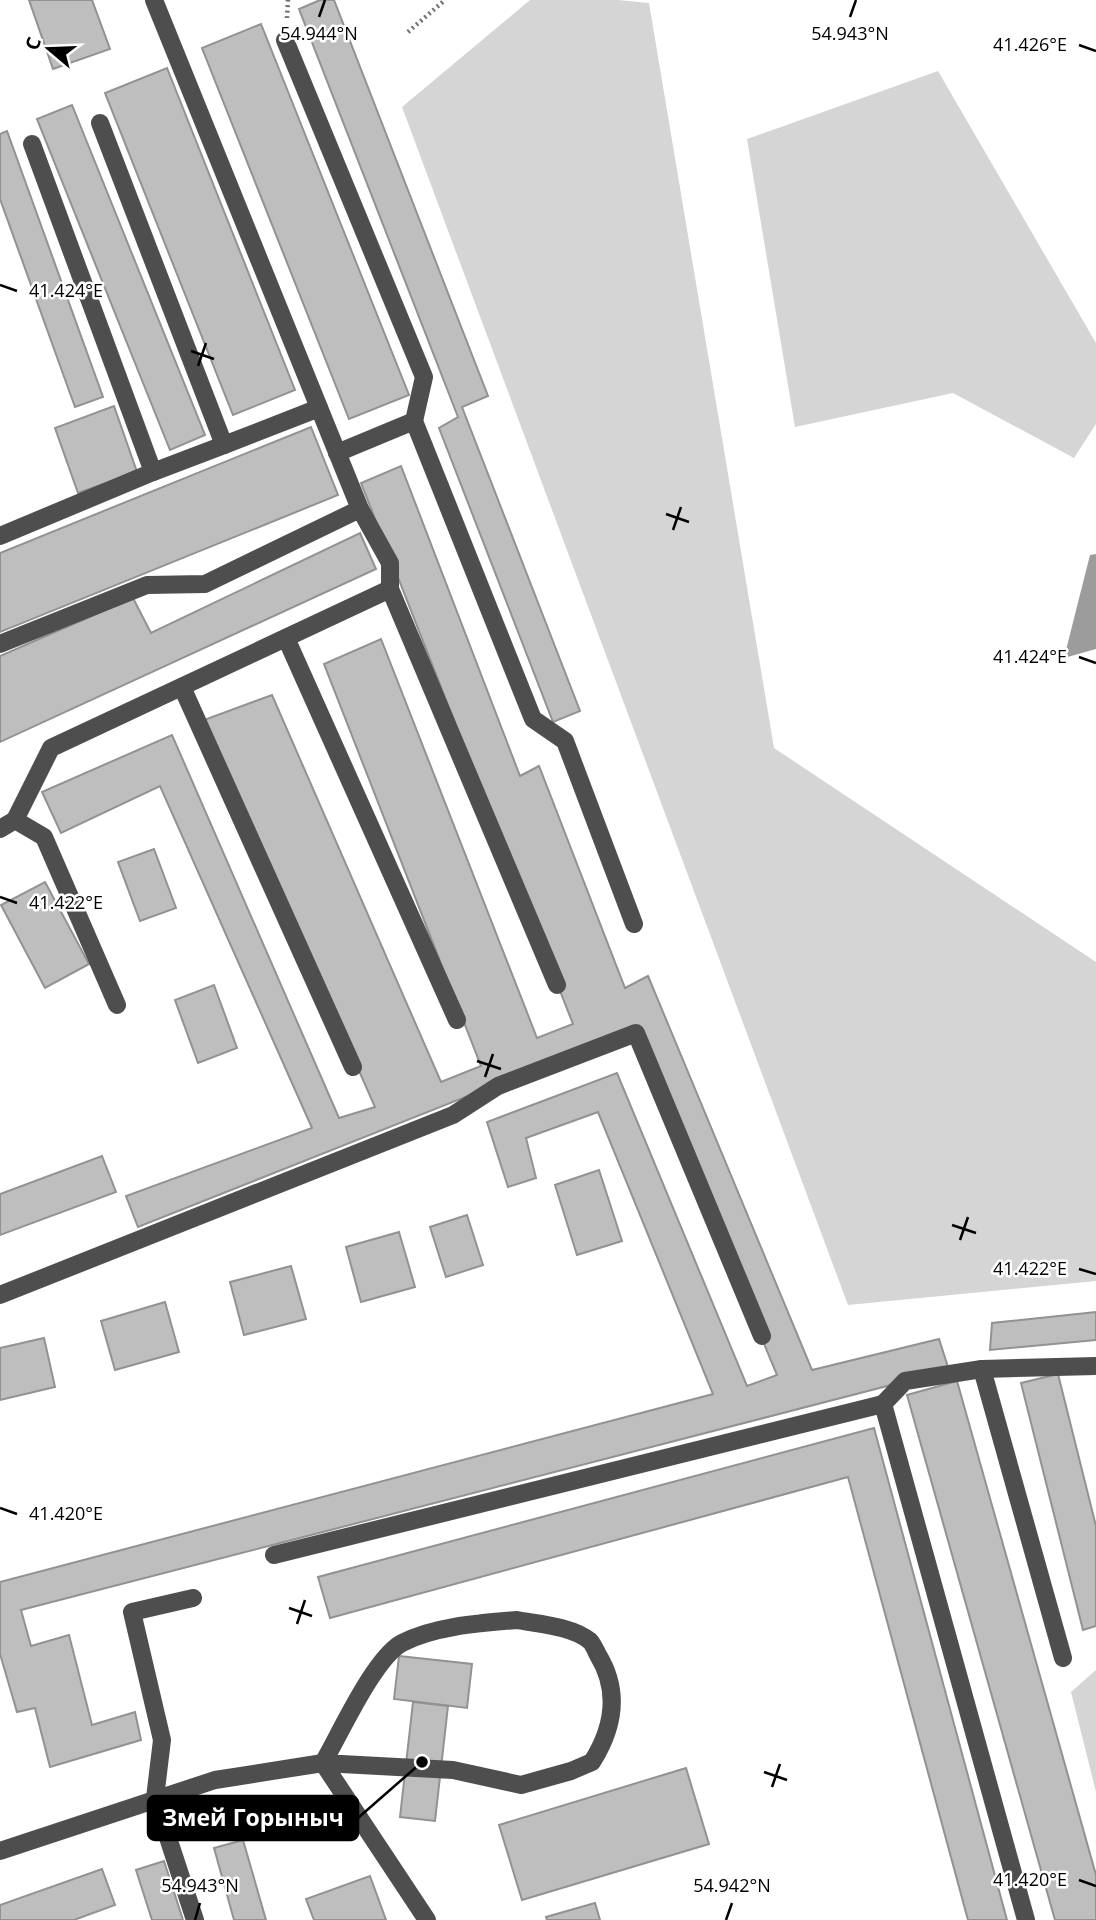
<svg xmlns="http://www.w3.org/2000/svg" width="1096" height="1920" font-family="'Open Sans',sans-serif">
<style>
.green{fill:#d5d5d5}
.water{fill:#9c9c9c}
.building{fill:#bebebe;stroke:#929292;stroke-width:2}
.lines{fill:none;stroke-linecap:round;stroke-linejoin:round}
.path{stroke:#707070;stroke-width:4.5;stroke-dasharray:2 3.5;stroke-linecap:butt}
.minor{stroke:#4e4e4e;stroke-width:18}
.ticks{fill:none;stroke:#000;stroke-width:2.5}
.ticks-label{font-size:18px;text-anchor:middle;fill:#000;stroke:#fff;stroke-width:5;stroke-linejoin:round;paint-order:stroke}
.leader{fill:none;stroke:#000;stroke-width:2.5}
.callout-dot{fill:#000;stroke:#fff;stroke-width:2.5}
.callout{fill:#000;stroke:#000;stroke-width:2.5}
.callout-label{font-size:23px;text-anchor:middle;font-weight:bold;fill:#fff}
</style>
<rect width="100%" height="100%" fill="#fff"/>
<!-- green -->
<g class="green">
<path d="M530,0H618L649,3L774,748L1096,962V1281L848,1305L402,107Z"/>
<path d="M938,71L1096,343V424L1074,458L953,393L795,427L747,139Z"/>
<path d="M1096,1670V1792L1071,1692Z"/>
</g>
<!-- water -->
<path class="water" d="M1096,554V649L1064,658L1090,555Z"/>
<!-- building -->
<g class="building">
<path d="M29,0H92L110,49L53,69Z"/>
<path d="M320,0H334L488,396L462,407L580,711L553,722L439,428L458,417L299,9Z"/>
<path d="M261,24L409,395L349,419L202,48Z"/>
<path d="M167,68L295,390L233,415L105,93Z"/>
<path d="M72,105L205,435L170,450L37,119Z"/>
<path d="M7,131L103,397L75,407L0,199V134Z"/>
<path d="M114,406L137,472L78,493L55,428Z"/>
<path d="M311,427L338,495L0,632V553Z"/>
<path d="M401,466L520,776L539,766L625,988L648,976L812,1370L939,1339L949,1370L21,1610L31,1646L69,1635L92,1725L135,1712L141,1740L50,1767L35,1708L17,1712L0,1654V1582L713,1394L598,1112L526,1138L536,1178L508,1187L487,1122L617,1073L747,1386L777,1375L634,1030L138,1227L126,1196L312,1128L160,786L61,833L42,792L172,735L339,1118L375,1107L204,720L272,695L441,1082L481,1066L324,664L381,639L537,1038L573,1024L361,483Z"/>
<path d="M360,533L376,569L0,742V656L133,598L151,633Z"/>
<path d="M154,849L176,908L140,921L118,862Z"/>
<path d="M45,882L89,964L45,988L1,905Z"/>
<path d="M214,985L237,1048L198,1063L175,1000Z"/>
<path d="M102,1156L116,1192L0,1235V1194Z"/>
<path d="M599,1170L622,1241L577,1255L555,1185Z"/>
<path d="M467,1215L483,1265L446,1277L430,1227Z"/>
<path d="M399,1232L415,1287L361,1302L346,1247Z"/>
<path d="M291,1266L306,1319L244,1335L230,1282Z"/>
<path d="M165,1302L179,1352L115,1370L101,1321Z"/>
<path d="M1096,1312V1340L990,1350L992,1323Z"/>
<path d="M44,1338L55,1387L0,1400V1348Z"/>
<path d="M1058,1374L1096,1526V1626L1083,1630L1021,1383Z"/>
<path d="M957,1381L1096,1875V1920H1055L907,1395Z"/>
<path d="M874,1428L1007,1920H968L848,1477L330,1618L318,1577Z"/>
<path d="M399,1656L472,1664L467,1708L394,1699Z"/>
<path d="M413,1702L448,1706L435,1821L400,1817Z"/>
<path d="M686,1768L709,1844L522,1900L499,1825Z"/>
<path d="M243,1840L266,1920H234L214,1848Z"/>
<path d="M164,1861L183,1920H152L136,1870Z"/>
<path d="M102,1869L115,1905L74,1920H0V1905Z"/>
<path d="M370,1876L386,1920H314L306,1899Z"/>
<path d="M595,1903L600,1920H547L546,1917Z"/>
</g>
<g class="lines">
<!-- path -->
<g class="path">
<path d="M287,18L288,0"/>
<path d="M408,32L445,0"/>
</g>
<!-- minor -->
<g class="minor">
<path d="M285,40L424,377L414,421"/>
<path d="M100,123L224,445L319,408"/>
<path d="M32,144L153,472L224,445"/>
<path d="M337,453L414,421L533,719L565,741L634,924"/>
<path d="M360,509L390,563V589"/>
<path d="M0,536L153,472"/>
<path d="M286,638L457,1020"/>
<path d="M0,644L147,585L205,584L360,509L154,0"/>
<path d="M182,687L353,1067"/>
<path d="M15,820L51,748L390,589L557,985"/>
<path d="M0,829L15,820L44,837L117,1005"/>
<path d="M0,1295L453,1115L498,1086L636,1033L762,1336"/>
<path d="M982,1369L1096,1366"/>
<path d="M883,1404L905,1381L982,1369L1063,1658"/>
<path d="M274,1555L883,1404L1026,1920"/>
<path d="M193,1598L132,1612L162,1740L155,1798L195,1920"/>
<path d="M517,1620C538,1624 572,1626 590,1641C593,1644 596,1651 598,1655C620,1691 614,1727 592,1762L571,1771L521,1785L453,1770L323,1763C340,1734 374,1658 402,1643C434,1626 481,1623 517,1620Z"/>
<path d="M0,1851L215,1780L323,1763L427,1920"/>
</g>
</g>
<!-- ticks -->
<path class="ticks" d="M319,17L325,0M850,17L856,0M1079,45L1096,51M0,285L17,291M191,351L214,359M198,366L206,343M666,514L689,522M673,530L681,507M1079,657L1096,663M0,897L17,903M477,1061L501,1069M485,1077L493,1054M952,1225L976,1233M960,1240L968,1217M1079,1269L1096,1274M0,1508L17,1514M289,1608L312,1616M297,1624L305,1600M764,1772L787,1780M772,1787L780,1764M1079,1880L1096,1886M195,1920L200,1903M726,1920L732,1903"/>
<g class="ticks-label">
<text x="319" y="40">54.944°N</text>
<text x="850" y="40">54.943°N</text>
<text x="1030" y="51">41.426°E</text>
<text x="66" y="297">41.424°E</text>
<text x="1030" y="663">41.424°E</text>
<text x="66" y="909">41.422°E</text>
<text x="1030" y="1275">41.422°E</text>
<text x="66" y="1520">41.420°E</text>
<text x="1030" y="1886">41.420°E</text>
<text x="200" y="1892">54.943°N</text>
<text x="732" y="1892">54.942°N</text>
</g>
<!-- callouts -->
<path class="leader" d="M422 1762L358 1818"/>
<circle class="callout-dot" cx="422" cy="1762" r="7"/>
<rect class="callout" x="148" y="1796" width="210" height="44" rx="7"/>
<g class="callout-label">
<text x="253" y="1826">Змей Горыныч</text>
</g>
<!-- north arrow -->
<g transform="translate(49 49) rotate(289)" stroke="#ffffff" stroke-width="5" paint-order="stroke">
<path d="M0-5L12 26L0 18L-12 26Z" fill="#000000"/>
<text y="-10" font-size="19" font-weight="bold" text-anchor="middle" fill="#000000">С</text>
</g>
</svg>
